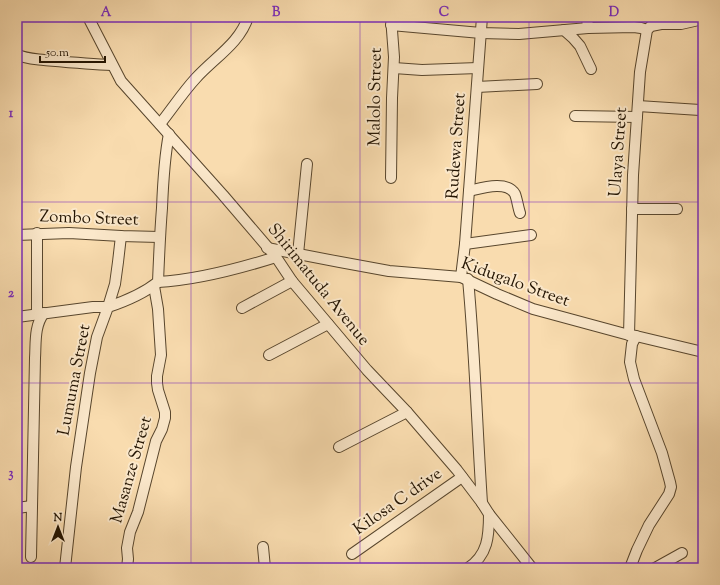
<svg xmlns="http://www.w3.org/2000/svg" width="720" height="585" font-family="'Sorts Mill Goudy',serif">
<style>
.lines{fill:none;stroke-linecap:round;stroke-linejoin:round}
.street-casing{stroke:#58462d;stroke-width:12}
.street{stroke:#fbe8cb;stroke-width:10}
.grid{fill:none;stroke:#7b2cbf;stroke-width:1;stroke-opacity:0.55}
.labels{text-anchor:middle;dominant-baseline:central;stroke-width:4;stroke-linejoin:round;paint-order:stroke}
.street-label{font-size:17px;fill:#231402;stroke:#fbe8cb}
.neatline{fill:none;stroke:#7b2cbf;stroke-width:1.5}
.grid-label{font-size:13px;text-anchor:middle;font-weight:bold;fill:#7b2cbf}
</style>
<rect width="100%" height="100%" fill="#f9dcaf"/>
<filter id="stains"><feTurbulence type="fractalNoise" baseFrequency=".005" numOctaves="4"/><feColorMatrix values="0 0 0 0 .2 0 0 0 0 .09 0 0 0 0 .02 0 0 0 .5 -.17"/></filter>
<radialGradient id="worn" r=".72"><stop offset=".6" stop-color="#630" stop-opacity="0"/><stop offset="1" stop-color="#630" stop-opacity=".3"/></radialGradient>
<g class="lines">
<defs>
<g id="street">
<path d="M88,17L121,81L223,195L276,257L292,281L367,370L407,412L457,470L482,503L489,514L532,568"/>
<path d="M587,17L588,28"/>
<path d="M391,25L481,33L519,34L588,28L634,27L641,28L647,30"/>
<path d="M564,30L573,38L580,46L591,69"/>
<path d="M17,54C24,59 36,59 44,60C67,62 89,64 112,65"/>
<path d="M394,68L422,70L478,68"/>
<path d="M477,87L537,84"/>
<path d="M638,106L700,110"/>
<path d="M575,116L637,117"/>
<path d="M160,124C172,109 183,92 196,78C214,58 240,43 248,17"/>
<path d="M391,178L392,98L394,57L391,17"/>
<path d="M469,191C482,188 507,180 515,194C517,199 518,207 520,213"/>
<path d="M632,209H677"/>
<path d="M37,233V314"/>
<path d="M17,235L69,233L121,236L159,237"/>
<path d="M465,244L531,235"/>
<path d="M267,248L340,262L389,271L461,277L497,294L533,309L629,335L636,336L703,352"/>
<path d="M298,254L307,164"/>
<path d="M461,277L465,244L482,17"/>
<path d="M468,279C475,354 477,428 482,503"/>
<path d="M158,282C197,280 238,269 276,257"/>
<path d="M242,308L292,281"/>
<path d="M17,317L93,307H108L115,284L118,262L121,236"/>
<path d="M629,335L633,175L640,72L647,30L651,26L661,24H681L703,19"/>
<path d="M269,355L328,324"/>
<path d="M339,447L407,412"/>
<path d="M17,508L32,506"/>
<path d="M263,547L265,568"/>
<path d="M352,554L462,477"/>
<path d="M31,557L35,358C36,343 34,326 44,313"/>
<path d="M65,568L76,467L90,373L97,337L108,307C126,301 143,294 158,282C159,257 160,233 162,208C163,183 164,159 169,134"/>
<path d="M127,568L128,559L127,548L130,532L138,512L156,441L162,429L165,418V412L158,390L157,383V376L161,355L158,309L154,286"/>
<path d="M468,568C488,555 489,536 489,514"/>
<path d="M630,568L637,550L649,525L669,494L671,487L670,482L662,453L634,379L630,362L632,344L636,336"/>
<path d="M655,568L682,553"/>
</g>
</defs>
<!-- street casing -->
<use href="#street" class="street-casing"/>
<!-- street -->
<use href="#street" class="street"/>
</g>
<!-- grid -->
<path class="grid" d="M191,17V568M360,17V568M529,17V568M17,202H703M17,383H703"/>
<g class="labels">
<!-- street labels -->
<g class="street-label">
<text transform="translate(376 97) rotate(-89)">Malolo Street</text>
<text transform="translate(457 146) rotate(-86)">Rudewa Street</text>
<text transform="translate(619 152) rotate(-86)">Ulaya Street</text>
<text transform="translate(89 219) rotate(2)">Zombo Street</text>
<text transform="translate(515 283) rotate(20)">Kidugalo Street</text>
<text transform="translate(318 285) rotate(51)">Shirimatuda Avenue</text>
<text transform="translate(75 380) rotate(-79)">Lumuma Street</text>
<text transform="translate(132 470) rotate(-74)">Masanze Street</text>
<text transform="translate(398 502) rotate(-35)">Kilosa C drive</text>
</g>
</g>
<!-- margin -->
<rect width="720" height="585" fill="none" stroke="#f9dcaf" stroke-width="44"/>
<!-- north arrow -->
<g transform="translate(58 527)" stroke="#fbe8cb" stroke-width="3" paint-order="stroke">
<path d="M0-3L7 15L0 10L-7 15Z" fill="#231402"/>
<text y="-6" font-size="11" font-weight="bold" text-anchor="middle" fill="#231402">N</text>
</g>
<!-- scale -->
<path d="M40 56v6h65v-6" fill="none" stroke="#231402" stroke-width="2"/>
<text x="46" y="56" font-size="12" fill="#231402" stroke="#fbe8cb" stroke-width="3" paint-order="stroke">50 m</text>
<rect x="22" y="22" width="676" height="541" class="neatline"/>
<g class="grid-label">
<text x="106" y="16">A</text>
<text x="276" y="16">B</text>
<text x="444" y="16">C</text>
<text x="614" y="16">D</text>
<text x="11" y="117">1</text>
<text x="11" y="297">2</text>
<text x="11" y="477">3</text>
</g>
<rect width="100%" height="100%" filter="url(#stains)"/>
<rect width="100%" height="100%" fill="url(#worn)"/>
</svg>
